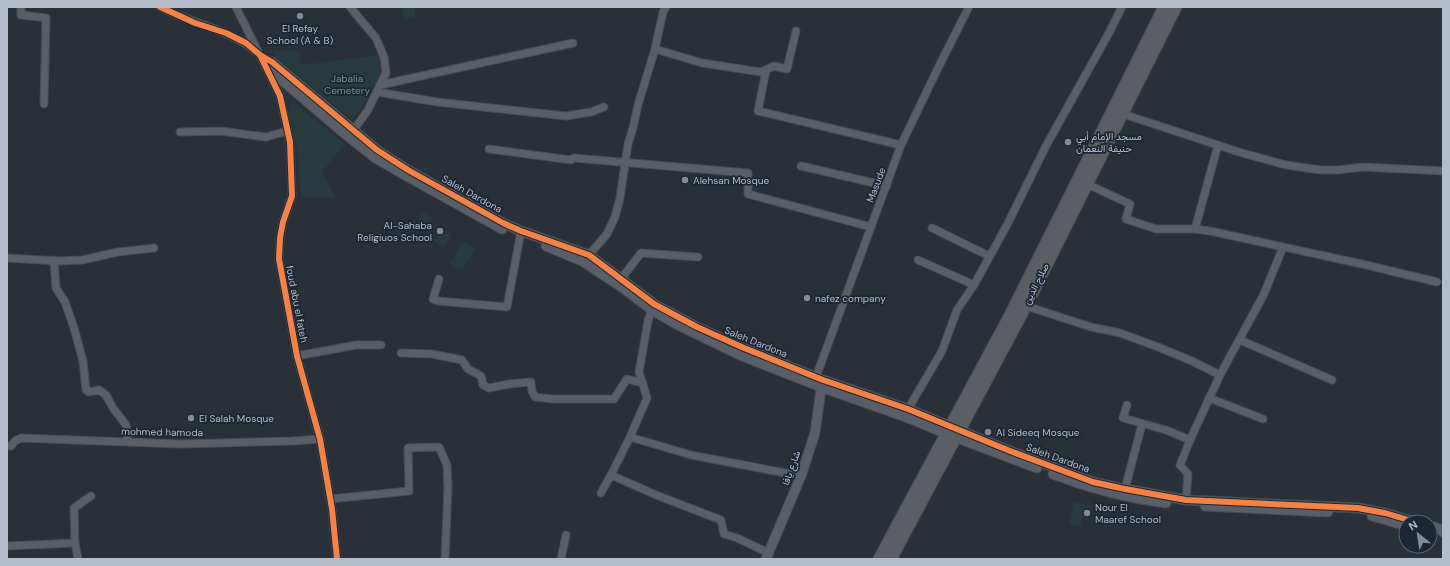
<svg xmlns="http://www.w3.org/2000/svg" width="1450" height="566" font-family="'DM Sans',Vazirmatn,sans-serif">
<style>
.green{fill:#273a3e}
.lines{fill:none;stroke-linecap:round;stroke-linejoin:round}
.minor-casing{stroke:#484c53;stroke-width:9}
.tertiary-casing{stroke:#484c53;stroke-width:11}
.trunk-casing{stroke:#474c53;stroke-width:13}
.minor{stroke:#5a5e66;stroke-width:7}
.tertiary{stroke:#5a5e66;stroke-width:9}
.trunk{stroke:#5b5f64;stroke-width:11}
.cycleway-casing{stroke:#1d2633;stroke-width:8}
.cycleway{stroke:#f48246;stroke-width:6}
.poi-dot{fill:#848b96;stroke:#1d2633;stroke-width:1.5}
.labels{text-anchor:middle;dominant-baseline:central;stroke-width:3.5;stroke-linejoin:round;paint-order:stroke}
.poi-label{font-size:10px;fill:#b4bcc9;stroke:#1d2633;text-anchor:start}
.park-label{font-size:10px;fill:#6b9a76;stroke:#1d2633}
.street-label{font-size:10px;fill:#b4bcc9;stroke:#1d2633}
</style>
<rect width="100%" height="100%" fill="#2a3038"/>
<!-- green -->
<g class="green">
<path d="M402,7H415V18L403,19Z"/>
<path d="M274,51H299L301,65L379,55L381,74L372,92L352,120L275,57Z"/>
<path d="M294,103L345,144L322,172L336,198H306L301,196L296,143L289,110L290,105Z"/>
<path d="M423,212L433,218L425,232L415,227Z"/>
<path d="M441,228L452,234L444,247L434,241Z"/>
<path d="M463,241L476,249L462,271L450,263Z"/>
<path d="M1074,501L1086,504L1081,527L1069,524Z"/>
</g>
<g class="lines">
<defs>
<g id="minor">
<path d="M21,7V15L46,18L44,104"/>
<path d="M160,7C191,24 229,28 256,52"/>
<path d="M236,7L280,96L290,142L292,196L283,222L280,238L279,259L297,356L320,439L332,509L337,559"/>
<path d="M350,7L376,38L384,57L386,73L368,110L353,131"/>
<path d="M655,49L702,63L761,72L774,66L787,69L796,31"/>
<path d="M766,70L758,111L901,145"/>
<path d="M380,85L573,43"/>
<path d="M377,92L437,102L566,116L591,112L604,107"/>
<path d="M1123,114L1242,153L1286,165L1321,170H1338L1363,167L1443,171"/>
<path d="M180,132L221,131L266,137L287,131"/>
<path d="M489,149L571,160L574,158L748,173V194L871,227"/>
<path d="M801,166L887,186"/>
<path d="M1087,184L1130,204L1126,219L1156,229H1195L1210,231L1362,264L1437,282"/>
<path d="M932,228L989,256"/>
<path d="M1195,229L1218,145"/>
<path d="M589,255L607,234L615,217L620,198L628,144L633,128L638,105L655,49L663,12L666,7"/>
<path d="M7,258L60,261L82,260L118,252L154,248"/>
<path d="M54,260L56,288L65,302L74,328L83,361L86,390L89,392L99,390L106,395L113,408L126,425L128,441"/>
<path d="M918,260L974,285"/>
<path d="M439,279L433,299L438,301L507,307L521,231"/>
<path d="M621,279L641,253L698,257"/>
<path d="M653,306L648,321L639,372L647,398L630,437L611,475L656,495L721,520L724,534L737,538L769,553"/>
<path d="M1026,306L1091,327L1120,333L1158,347L1192,361L1220,375"/>
<path d="M1240,340L1332,380"/>
<path d="M401,353L432,354L462,360L468,369L481,376L483,385L489,388L509,384L531,382L532,391L535,397L553,399H614L627,379L643,383"/>
<path d="M297,356L356,345H381"/>
<path d="M816,377L901,145L941,62L969,7"/>
<path d="M1209,398L1263,419"/>
<path d="M1127,405L1123,418L1166,430L1190,440"/>
<path d="M908,409L942,351L957,310L974,285L1007,225L1047,144L1109,33L1122,7"/>
<path d="M630,437L691,455L801,476"/>
<path d="M7,446H11L15,441L21,438L180,444L293,441L320,439"/>
<path d="M1125,489L1142,424"/>
<path d="M601,493L611,475"/>
<path d="M330,499L409,491L408,448L439,447L447,465L448,487L445,559"/>
<path d="M1186,500L1188,474L1180,465L1190,440L1220,375L1264,294L1283,247"/>
<path d="M7,546L75,543"/>
<path d="M78,559L75,543L74,508L91,496"/>
<path d="M561,559L566,535"/>
</g>
<g id="tertiary">
<path d="M265,60L272,62L377,150L408,170L503,223L521,231L589,255L654,304L697,327L744,348L823,380L908,409L1010,451L1093,482L1125,489L1186,500L1358,508L1385,513L1415,522"/>
<path d="M265,60L269,69L345,134L374,157L403,174L502,229"/>
<path d="M546,246L582,261L623,288L652,310L676,324L742,356L821,387L906,417L947,434L1037,468"/>
<path d="M1053,474C1089,488 1127,498 1166,503"/>
<path d="M1205,506L1328,512"/>
<path d="M1372,516L1400,524"/>
<path d="M1430,526L1440,529L1443,532"/>
<path d="M766,559L801,476L815,433L822,382"/>
</g>
<g id="trunk">
<path d="M879,559L1010,315L1164,7"/>
<path d="M891,559L1026,306L1176,7"/>
</g>
</defs>
<!-- minor casing -->
<use href="#minor" class="minor-casing"/>
<!-- tertiary casing -->
<use href="#tertiary" class="tertiary-casing"/>
<!-- trunk casing -->
<use href="#trunk" class="trunk-casing"/>
<!-- minor -->
<use href="#minor" class="minor"/>
<!-- tertiary -->
<use href="#tertiary" class="tertiary"/>
<!-- trunk -->
<use href="#trunk" class="trunk"/>
<defs>
<g id="cycleway">
<path d="M160,7L195,23L226,33L246,43L260,55L272,62L377,150L408,170L503,223L521,231L589,255L654,304L697,327L744,348L823,380L908,409L1010,451L1093,482L1125,489L1186,500L1358,508L1385,513L1415,522"/>
<path d="M260,55L280,96L290,142L292,196L283,222L280,238L279,259L297,356L320,439L332,509L337,559"/>
</g>
</defs>
<!-- cycleway casing -->
<use href="#cycleway" class="cycleway-casing"/>
<!-- cycleway -->
<use href="#cycleway" class="cycleway"/>
</g>
<!-- markers -->
<g class="poi-dot">
<circle cx="300" cy="16" r="4"/>
<circle cx="1068" cy="142" r="4"/>
<circle cx="685" cy="180" r="4"/>
<circle cx="440" cy="231" r="4"/>
<circle cx="807" cy="298" r="4"/>
<circle cx="191" cy="418" r="4"/>
<circle cx="988" cy="432" r="4"/>
<circle cx="1087" cy="513" r="4"/>
</g>
<g class="labels">
<!-- poi labels -->
<g class="poi-label">
<text x="300" y="28" text-anchor="middle">El Refay<tspan x="300" dy="12">School (A &amp; B)</tspan></text>
<text x="1076" y="136">مسجد الإمام أبي<tspan x="1076" dy="12">حنيفة النعمان</tspan></text>
<text x="693" y="180">Alehsan Mosque</text>
<text x="432" y="225" text-anchor="end">Al-Sahaba<tspan x="432" dy="12">Religiuos School</tspan></text>
<text x="815" y="298">nafez company</text>
<text x="199" y="418">El Salah Mosque</text>
<text x="996" y="432">Al Sideeq Mosque</text>
<text x="1095" y="507">Nour El<tspan x="1095" dy="12">Maaref School</tspan></text>
</g>
<!-- park labels -->
<g class="park-label">
<text x="347" y="78">Jabalia<tspan x="347" dy="12">Cemetery</tspan></text>
</g>
<!-- street labels -->
<g class="street-label">
<text transform="translate(876 185) rotate(-69)">Masude</text>
<text transform="translate(472 194) rotate(29)">Saleh Dardona</text>
<text transform="translate(1036 284) rotate(-63)">صلاح الدين</text>
<text transform="translate(297 304) rotate(79)">foud abu el fateh</text>
<text transform="translate(756 342) rotate(22)">Saleh Dardona</text>
<text transform="translate(162 432) rotate(1)">mohmed hamoda</text>
<text transform="translate(1058 458) rotate(20)">Saleh Dardona</text>
<text transform="translate(791 468) rotate(-70)">شارع يافا</text>
</g>
</g>
<!-- border -->
<rect width="1450" height="566" fill="none" stroke="#b4bcc9" stroke-width="16"/>
<!-- north arrow -->
<g transform="translate(1418 534) rotate(330)"><circle r="19" fill="#1d2633" stroke="#59626f"/>
<path d="M0-3L7 15L0 10L-7 15Z" fill="#848b96"/>
<text y="-6" font-size="11" font-weight="bold" text-anchor="middle" fill="#b4bcc9">N</text>
</g>
</svg>
